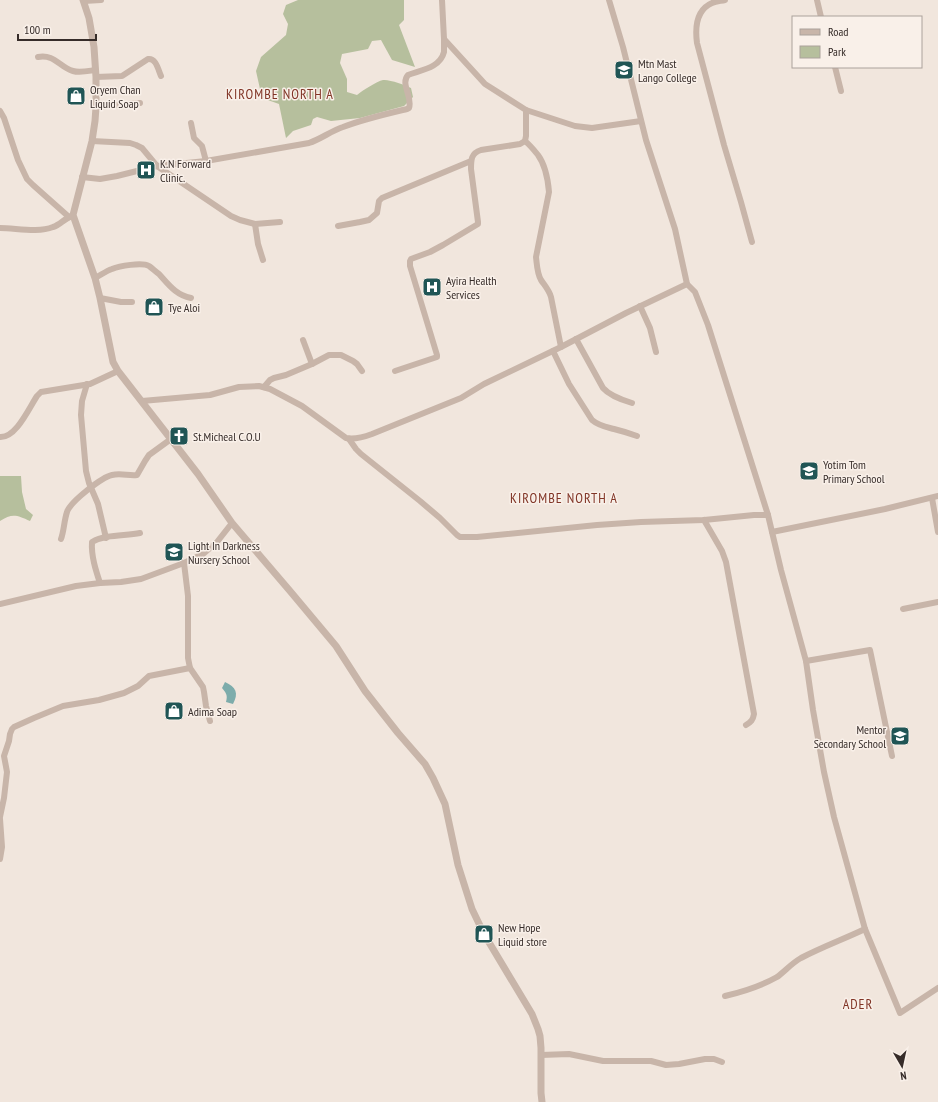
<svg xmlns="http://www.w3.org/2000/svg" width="938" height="1102" font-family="'PT Sans Narrow',sans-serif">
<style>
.green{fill:#b6bf9d}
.water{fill:#7dacab}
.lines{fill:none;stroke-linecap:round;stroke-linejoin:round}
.minor{stroke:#c8b5a9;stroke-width:6}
.tertiary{stroke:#c8b5a9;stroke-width:7}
.labels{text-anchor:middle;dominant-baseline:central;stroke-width:3;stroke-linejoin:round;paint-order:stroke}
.poi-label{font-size:12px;fill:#362c29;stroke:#f9f0e9;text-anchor:start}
.quarter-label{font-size:14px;letter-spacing:1px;fill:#813526;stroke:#f9f0e9}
</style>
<rect width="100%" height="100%" fill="#f1e6dd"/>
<!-- green -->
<g class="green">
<path d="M298,0H404V20L399,25L415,67L392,60L381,40L372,41L368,49L342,54L340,63L347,79V92L357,95C362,91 377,81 383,80C389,79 405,85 411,88L413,97L404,106L360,118L331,121L317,117L313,119L311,125L293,131L286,138L279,104L262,98L256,71L261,57L286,35L288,24L283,14L286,5Z"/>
<path d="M0,476H21L22,492L26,509L33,515L30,521C17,515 12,513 0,521Z"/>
</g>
<!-- water -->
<path class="water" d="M225,682C236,687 239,693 233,704L226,702C228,695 226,693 222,688Z"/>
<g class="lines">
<!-- minor -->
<g class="minor">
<path d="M442,0L444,39L485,84L526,110V136L525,141C530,145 534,150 538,155C546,166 548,180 549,192L536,257C537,265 537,273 541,280C545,286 549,290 551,297L561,347"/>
<path d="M609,0L623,47L646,140L675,229L687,284L695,292L708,325L768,515L781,570L806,661L813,710L824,772L834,817L865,929L900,1013L938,988"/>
<path d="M725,0C721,1 716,1 712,3C696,10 695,28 697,43L724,145L741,202L752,242"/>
<path d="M817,0L821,17"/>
<path d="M84,1L101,0"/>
<path d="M38,57C55,54 59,67 73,71C80,73 88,71 95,70"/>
<path d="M835,67L841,91"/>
<path d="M96,77L122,76L148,59C156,58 158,69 161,76"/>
<path d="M96,107L140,103"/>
<path d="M526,110L575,126L592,128L641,121"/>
<path d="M0,111L4,118L18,160L27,179L33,185L69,217"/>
<path d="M191,123L194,138L202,146L206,161"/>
<path d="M92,141L130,143L136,145L142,148L157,166L231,216L240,220L255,224L280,222"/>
<path d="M82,177L100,179L117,176L157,166L206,161L309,143C321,139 331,131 343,127C364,119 386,114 407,109L409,108C413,97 400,84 408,75C421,70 440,68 444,52C444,48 444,43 444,39"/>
<path d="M255,224L258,244L263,260"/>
<path d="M338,226L360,222L369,220L377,213L379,201L382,198L471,161"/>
<path d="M0,228C16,228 38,233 53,227C60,225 65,218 72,216"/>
<path d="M95,278C101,275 106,271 112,269C119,266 142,262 149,266C152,268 156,272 159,274C169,285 176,295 191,298"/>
<path d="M100,298L121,302H132"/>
<path d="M640,306L650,328L656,352"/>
<path d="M576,339L603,388C610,396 622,400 632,403"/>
<path d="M303,340L312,364"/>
<path d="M553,351L569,384L592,420C599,426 606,427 614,429C622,431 629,433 637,436"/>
<path d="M395,371L437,357V355L410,266V261L411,259L430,252L443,245L478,224V222L471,169C471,160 471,153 481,150L520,144L525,141"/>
<path d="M87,384L82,401L81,415L86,471L89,483L98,504L106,538"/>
<path d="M264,387L270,380L274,378L286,375L312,364L329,355H341L353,361L357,364L362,371"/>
<path d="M142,401L210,395L239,387L259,386L270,389L302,406L346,438C355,440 364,437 372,434L461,398L484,384L561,347L626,313L687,284"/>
<path d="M0,437C16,438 29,408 37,396L41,392L90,384L118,371"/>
<path d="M349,439L356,449L361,454L420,501L440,518L457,535L460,537H477L597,525L641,522L704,520L754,515H768"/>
<path d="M932,498L938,532"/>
<path d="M704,520L722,551L726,562L754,714C753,720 751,722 746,725"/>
<path d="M772,532L885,509L938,496"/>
<path d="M61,539C64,531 64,521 67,512C70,502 102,477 112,475C121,473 129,476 137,475L145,461L149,455L171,439"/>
<path d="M184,563L188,596V658L190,668L203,687L204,692L206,706L210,721"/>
<path d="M100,583C96,571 91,556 92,542C106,534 125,536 140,533"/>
<path d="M0,604L76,586L100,583L121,582L141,579L184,563L203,554L217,542L232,523"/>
<path d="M903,609L938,602"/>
<path d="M806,661L870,650L892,756"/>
<path d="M0,817L4,798L7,772L4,756L9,741L10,734L12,729L14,727L34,718L63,706L99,700L124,693L138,686L149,676L190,668"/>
<path d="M0,819L2,847L0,859"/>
<path d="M725,996C742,992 761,986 777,977C785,971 792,963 801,958C822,947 844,939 865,929"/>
<path d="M541,1055L569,1054L603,1061H651L666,1065L679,1064L705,1059H714L722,1062"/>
</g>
<!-- tertiary -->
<path class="tertiary" d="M83,0L89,18L94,47L96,77V107L95,121L92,141L73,215L95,278L100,298L113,362L118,371L198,474L232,523L290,591L336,646L365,691L398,733L425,764L433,778L445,804L458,865L472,909L484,934L532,1014L538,1029L540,1036L541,1048V1093L542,1102"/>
</g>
<!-- icons -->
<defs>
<symbol id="school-square" viewBox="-11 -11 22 22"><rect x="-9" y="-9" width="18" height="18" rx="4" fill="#205555" stroke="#f9f0e9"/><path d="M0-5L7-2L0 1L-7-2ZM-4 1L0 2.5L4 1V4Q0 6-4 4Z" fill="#fff"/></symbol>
<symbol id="shop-square" viewBox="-11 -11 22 22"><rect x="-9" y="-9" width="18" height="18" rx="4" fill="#205555" stroke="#f9f0e9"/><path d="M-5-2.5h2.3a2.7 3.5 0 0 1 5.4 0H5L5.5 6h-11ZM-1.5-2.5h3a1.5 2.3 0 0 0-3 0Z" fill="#fff"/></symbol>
<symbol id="hospital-square" viewBox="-11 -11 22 22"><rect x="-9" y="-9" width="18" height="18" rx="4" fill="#205555" stroke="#f9f0e9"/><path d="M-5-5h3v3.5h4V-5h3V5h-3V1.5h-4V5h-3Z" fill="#fff"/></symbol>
<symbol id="church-square" viewBox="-11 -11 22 22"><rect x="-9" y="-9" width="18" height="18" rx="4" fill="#205555" stroke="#f9f0e9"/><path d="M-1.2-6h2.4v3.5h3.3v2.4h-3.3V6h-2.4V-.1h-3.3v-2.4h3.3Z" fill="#fff"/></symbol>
</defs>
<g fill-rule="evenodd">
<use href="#school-square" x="613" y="59" width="22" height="22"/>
<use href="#shop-square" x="65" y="85" width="22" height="22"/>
<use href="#hospital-square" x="135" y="159" width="22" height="22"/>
<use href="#hospital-square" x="421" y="276" width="22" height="22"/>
<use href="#shop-square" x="143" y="296" width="22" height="22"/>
<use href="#church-square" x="168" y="425" width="22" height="22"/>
<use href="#school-square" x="798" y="460" width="22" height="22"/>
<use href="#school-square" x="163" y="541" width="22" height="22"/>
<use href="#shop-square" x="163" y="700" width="22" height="22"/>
<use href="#school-square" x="889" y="725" width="22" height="22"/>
<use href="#shop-square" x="473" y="923" width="22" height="22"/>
</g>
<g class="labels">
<!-- poi labels -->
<g class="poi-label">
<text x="638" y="63">Mtn Mast<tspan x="638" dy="14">Lango College</tspan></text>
<text x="90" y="89">Oryem Chan<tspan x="90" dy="14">Liquid Soap</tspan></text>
<text x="160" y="163">K.N Forward<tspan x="160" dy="14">Clinic.</tspan></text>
<text x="446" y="280">Ayira Health<tspan x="446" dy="14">Services</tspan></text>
<text x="168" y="307">Tye Aloi</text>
<text x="193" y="436">St.Micheal C.O.U</text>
<text x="823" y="464">Yotim Tom<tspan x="823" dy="14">Primary School</tspan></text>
<text x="188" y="545">Light In Darkness<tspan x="188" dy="14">Nursery School</tspan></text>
<text x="188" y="711">Adima Soap</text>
<text x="886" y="729" text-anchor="end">Mentor<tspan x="886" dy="14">Secondary School</tspan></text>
<text x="498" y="927">New Hope<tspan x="498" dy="14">Liquid store</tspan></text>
</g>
<!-- quarter labels -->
<g class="quarter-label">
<text x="280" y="94">KIROMBE NORTH A</text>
<text x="564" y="498">KIROMBE NORTH A</text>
<text x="858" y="1004">ADER</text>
</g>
</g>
<!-- legend -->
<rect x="792" y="16" width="130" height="52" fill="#f9f0e9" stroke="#aba29c"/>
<rect x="800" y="29" width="20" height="6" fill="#c8b5a9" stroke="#aba29c"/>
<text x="828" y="36" font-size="12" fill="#362c29">Road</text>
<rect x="800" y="46" width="20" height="12" fill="#b6bf9d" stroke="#aba29c"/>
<text x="828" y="56" font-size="12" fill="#362c29">Park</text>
<!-- north arrow -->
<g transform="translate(902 1066) rotate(171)" stroke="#f9f0e9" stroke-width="3" paint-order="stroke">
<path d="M0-3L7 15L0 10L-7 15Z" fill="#362c29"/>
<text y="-6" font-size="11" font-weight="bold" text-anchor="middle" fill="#362c29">N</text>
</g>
<!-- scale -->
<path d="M18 34v6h78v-6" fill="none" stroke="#362c29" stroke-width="2"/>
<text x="24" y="34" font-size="12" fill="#362c29" stroke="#f9f0e9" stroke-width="3" paint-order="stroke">100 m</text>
</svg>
